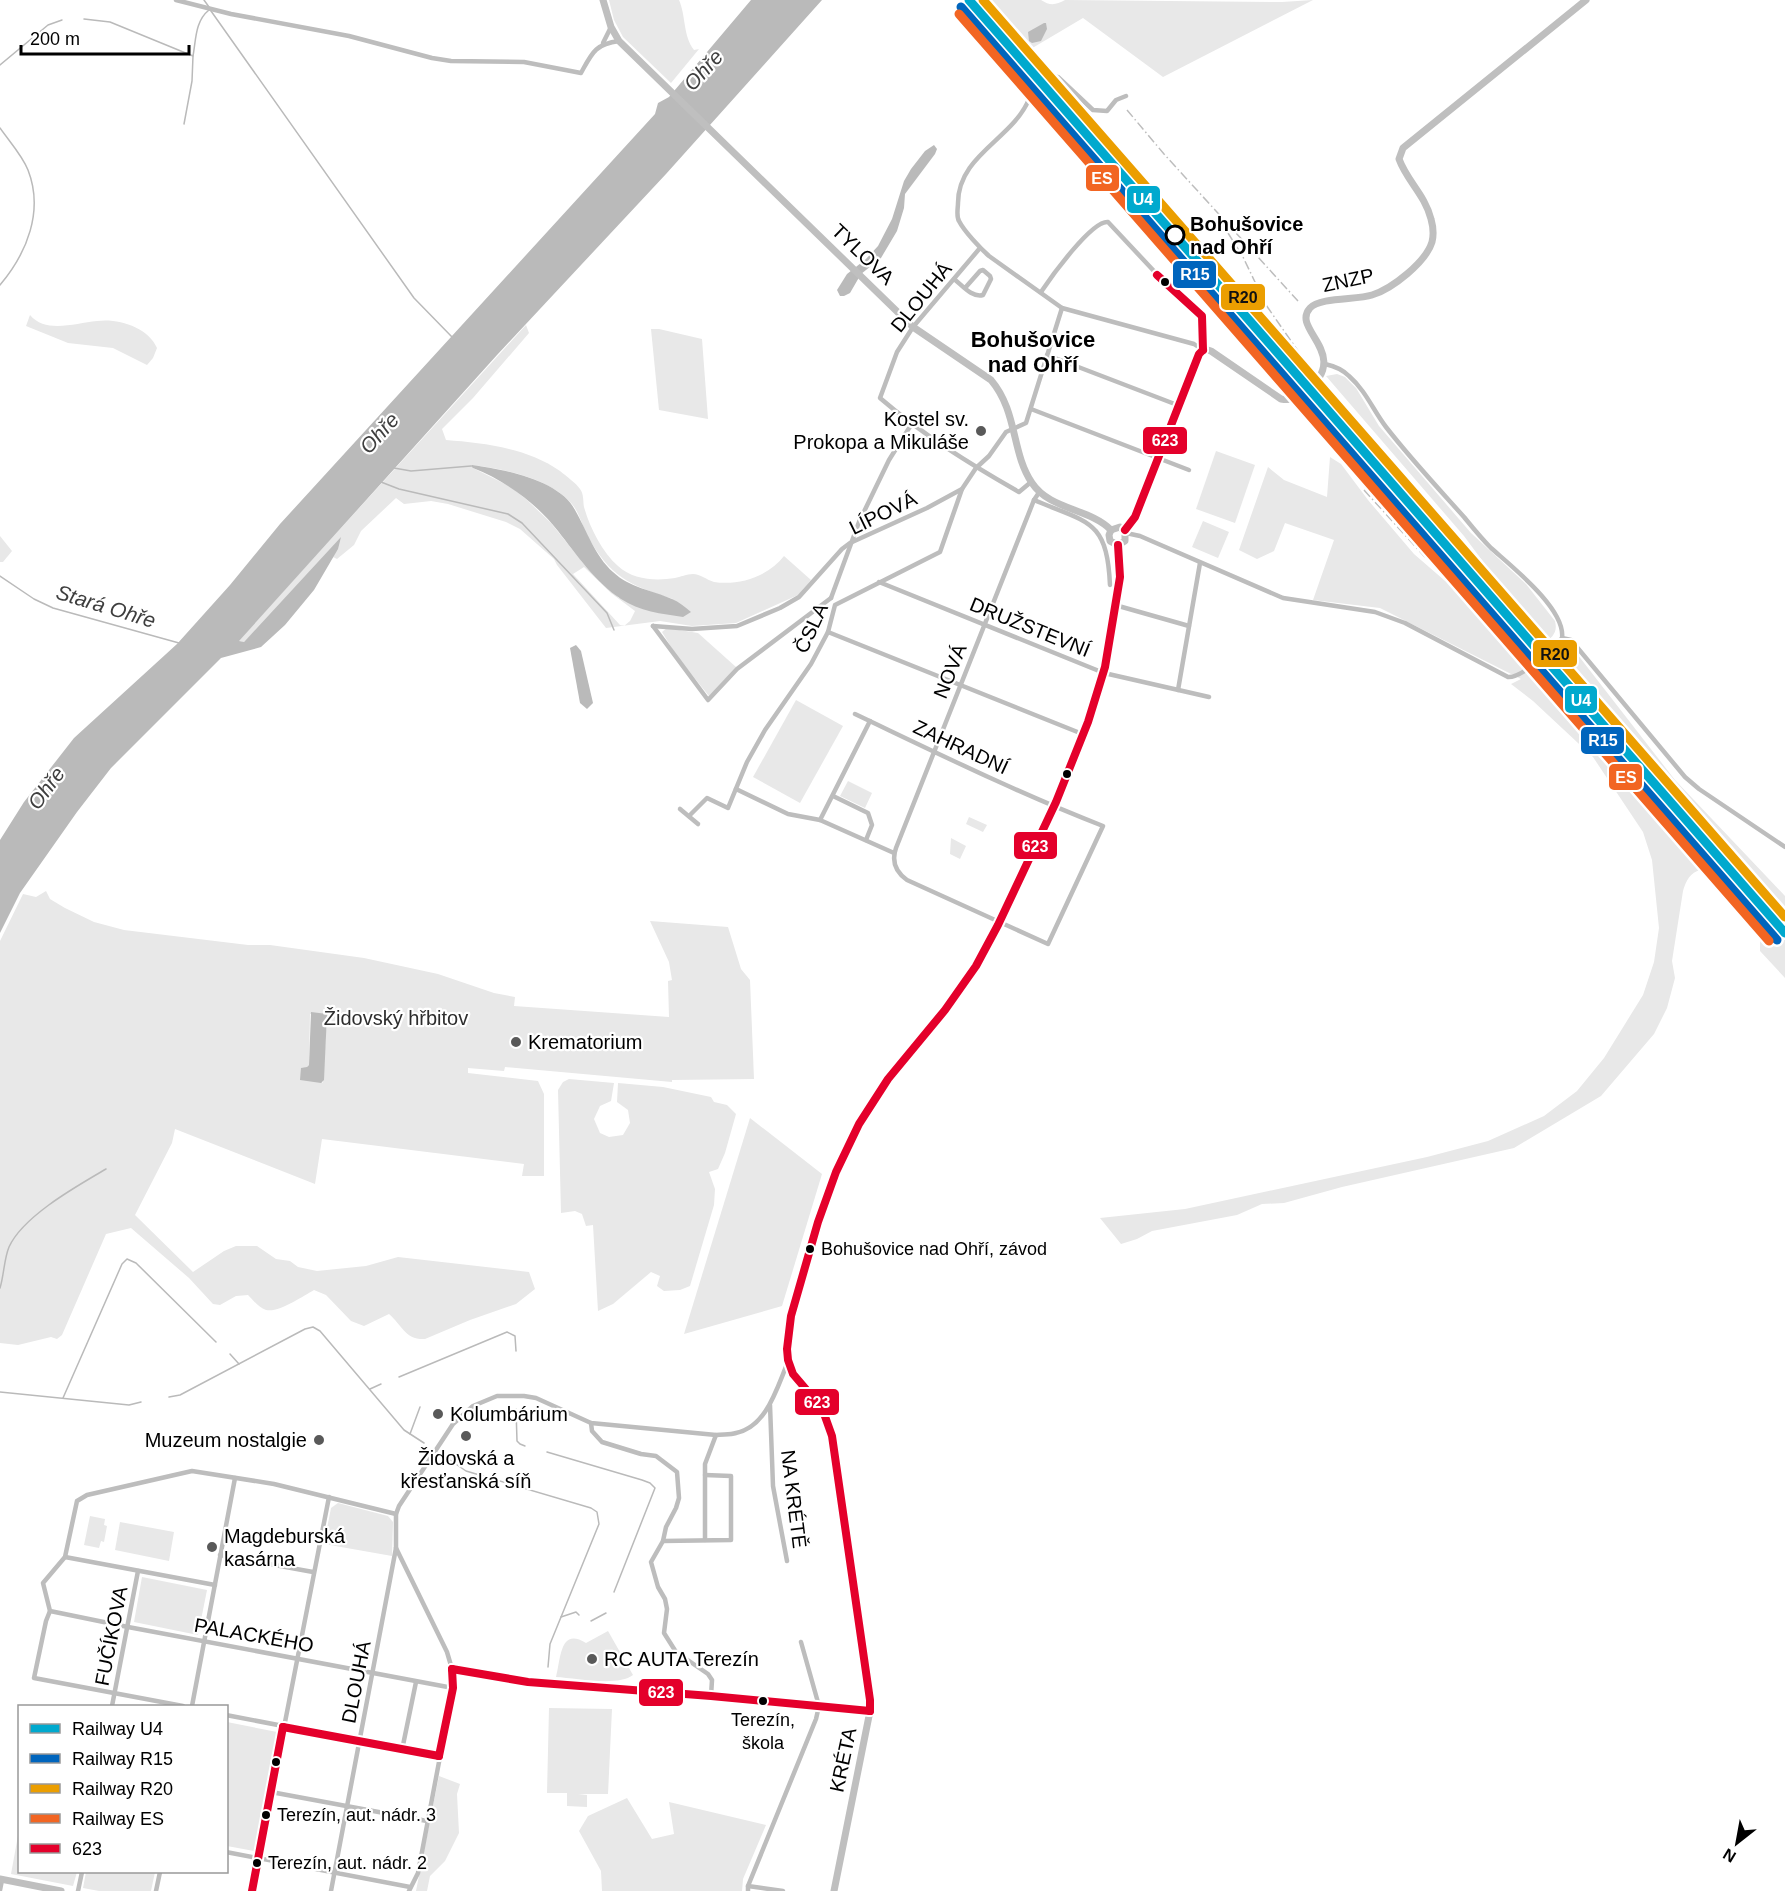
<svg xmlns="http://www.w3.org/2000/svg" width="1785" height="1891" font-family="Arial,sans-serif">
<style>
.green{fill:#e8e8e8;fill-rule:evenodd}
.water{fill:#bababa}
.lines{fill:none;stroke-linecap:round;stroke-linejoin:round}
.stream{stroke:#bababa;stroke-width:1.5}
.street{stroke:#bdbdbd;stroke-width:4.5}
.secondary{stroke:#bfbfbf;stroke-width:7}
.rail{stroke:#bdbdbd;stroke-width:1.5;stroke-dasharray:9 3 1.5 3;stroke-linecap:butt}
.bus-1-casing{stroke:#fff;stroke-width:12}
.bus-1{stroke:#e4002b;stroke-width:8}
.rail-1-casing{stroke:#fff;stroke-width:14}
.rail-2-casing{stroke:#fff;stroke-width:14}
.rail-3-casing{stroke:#fff;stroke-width:14}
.rail-4-casing{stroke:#fff;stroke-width:14}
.rail-1{stroke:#00a9ce;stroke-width:9}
.rail-2{stroke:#0065bd;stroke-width:9}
.rail-3{stroke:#eb9e00;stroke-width:9}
.rail-4{stroke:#f26522;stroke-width:9}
.stop-dot{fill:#fff;stroke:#000;stroke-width:3}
.bus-dot{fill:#000;stroke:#fff;stroke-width:2}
.poi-dot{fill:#595959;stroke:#fff;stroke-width:2}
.labels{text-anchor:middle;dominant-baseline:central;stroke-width:4.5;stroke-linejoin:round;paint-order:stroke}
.bus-label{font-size:18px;fill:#000;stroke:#fff;text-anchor:start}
.stop-label{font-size:20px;font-weight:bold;fill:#000;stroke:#fff;text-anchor:start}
.street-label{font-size:20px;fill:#000;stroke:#fff}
.poi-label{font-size:20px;fill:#000;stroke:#fff;text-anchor:start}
.park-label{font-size:20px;fill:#2d2d2d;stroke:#fff}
.water-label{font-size:21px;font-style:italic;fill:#3e3e3e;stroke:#fff}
.quarter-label{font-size:22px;font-weight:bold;fill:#000;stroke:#fff}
.line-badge{stroke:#fff;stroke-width:2}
.badge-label{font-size:16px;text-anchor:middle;font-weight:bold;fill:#fff}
.pale-badge-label{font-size:16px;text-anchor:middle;font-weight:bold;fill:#111}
</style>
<rect width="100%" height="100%" fill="#fff"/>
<!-- green -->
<g class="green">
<path d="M609,0H679C686,16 683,36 694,50L699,49L671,83L623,37L614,20Z"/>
<path d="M984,0H1041C1050,6 1056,5 1065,0L1282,2L1313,0L1163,77L1083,18L1029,50Z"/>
<path d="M30,315C46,334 75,323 97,321C118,318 148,327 157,348L153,358L147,365L113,348L68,343L26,326Z"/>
<path d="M526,325L529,333L473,398L442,429L446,440C484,443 528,448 560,471C566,476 576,483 580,489C584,494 583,502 584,507C590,528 602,552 618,566C633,580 656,581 675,578C680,577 687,574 693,574C700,574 707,580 714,582C739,586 769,576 784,556L811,580L798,595L736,623L692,626L660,621L606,628L557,565L554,559L520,529L506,522L448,504L431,501L404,504L396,498L361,531L354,545L337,559L333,557L338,547L244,642L238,641ZM473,465C504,469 548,478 570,502C579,511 582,525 587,535C610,577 629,585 673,599L619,598L587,568L551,523L527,500L511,487L473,468ZM584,567L611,593L635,611L630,621L624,626L620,625L573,574Z"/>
<path d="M651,329H659L702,339L708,419L659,410Z"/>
<path d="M1337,374L1345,377L1356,388L1379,426L1471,533L1526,584L1555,621C1558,633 1552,637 1544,644L1464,536L1326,376Z"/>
<path d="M1216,451L1255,465L1235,523L1196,509Z"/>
<path d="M1330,457L1341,464L1368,500L1414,554L1444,580L1486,609L1523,646L1785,940V978L1760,951V939L1701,870C1690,872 1686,881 1683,891L1672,961L1675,978L1667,1008L1654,1034L1601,1096L1514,1148L1342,1187L1284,1203L1262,1204L1237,1215L1152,1231L1137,1239L1121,1244L1100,1218L1185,1209L1427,1157L1488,1141L1544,1116L1577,1091L1604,1058L1643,995L1654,962L1659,928L1652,860L1643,832L1593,757L1533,701L1511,684L1521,679L1380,608L1313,600L1334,540L1285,523L1274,551L1257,559L1239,550L1268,467L1284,480L1327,497Z"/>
<path d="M1203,521L1229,532L1218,558L1192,547Z"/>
<path d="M0,536L12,551L3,562H0Z"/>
<path d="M667,628L698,633L736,667L709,696L676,655L662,632Z"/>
<path d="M1563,646H1568L1574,650L1675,780L1785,896V920L1558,661L1557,653Z"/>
<path d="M796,700L843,726L800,803L753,777Z"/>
<path d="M848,781L872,793L865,808L840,796Z"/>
<path d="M969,817L987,825L983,832L966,824Z"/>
<path d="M951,838L966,846L960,859L950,854Z"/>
<path d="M46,891L50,899L65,908L94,922L124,930L248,945H270L364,958L438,974L494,993L515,997L514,1006L669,1017L668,981L672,980L669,962L650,921L728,927L741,969L750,980L754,1079L672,1080V1082L505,1067L504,1071L468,1068V1073L538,1081L544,1094V1176H522L524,1164L322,1139L315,1184L175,1129L172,1143L135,1215L193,1272L224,1251L236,1246H257L276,1259L290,1261L298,1267L317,1271L366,1266L398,1257L529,1272L535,1289L516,1304L470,1320L425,1339C405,1340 402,1325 389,1314L364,1326L351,1321L326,1295L314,1290C303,1296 279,1313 266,1310C259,1308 253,1300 248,1295L236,1296L220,1305L213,1304L189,1278L131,1228L106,1234L62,1335L57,1339L51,1337L18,1345L0,1343V941L23,894L36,897ZM310,1014H327L323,1083L307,1067L309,1065Z"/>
<path d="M569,1079L614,1083L611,1101L600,1106L594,1119L600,1133L609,1137L623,1135L630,1123L628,1110L617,1102L618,1083L663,1087L711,1097L714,1102L727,1105L736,1114L725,1153L718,1169L709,1172L715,1189L714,1205L690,1286L680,1290L664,1291L657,1286L660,1276L651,1272L613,1304L598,1311L593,1225L586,1226L582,1214L575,1211L561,1213L558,1090L563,1082Z"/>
<path d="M750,1118L822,1174L782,1306L684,1334Z"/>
<path d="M338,1503L388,1516L393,1522L392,1556L324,1544L331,1508Z"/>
<path d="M90,1516L105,1519L104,1525L107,1526L104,1542L101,1541L99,1548L84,1545Z"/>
<path d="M120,1522L174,1532L169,1561L115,1550Z"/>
<path d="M142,1577L207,1590L198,1635L134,1622Z"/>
<path d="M608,1631L633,1675C618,1687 575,1678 556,1677C561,1658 560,1627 586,1643Z"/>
<path d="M549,1708L612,1709L608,1794H578L587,1795V1807L567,1806V1793H547Z"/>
<path d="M227,1722L277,1732L254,1851L227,1846Z"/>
<path d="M439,1776L460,1784L457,1794L459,1833L445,1861L430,1876L427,1891H416Z"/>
<path d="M627,1798L652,1839L674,1834L669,1802L766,1825L743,1879L742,1891H602L601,1871L579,1831L588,1816Z"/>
<path d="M19,1830L20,1872H77L73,1886L11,1874Z"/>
<path d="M86,1872H155L151,1891H99L83,1888Z"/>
</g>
<!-- water -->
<g class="water">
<path d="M751,0H822L666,174L497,355L239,641L244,642L341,537L338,549L314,590L285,625L261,647L221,658L111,768L77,812L20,893L0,933V840L24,802L74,738L177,644L230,585L280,524L655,114L658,103L669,97Z"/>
<path d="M1044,23H1046L1047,29L1041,41L1032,43L1029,41L1028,32Z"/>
<path d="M934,145L937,149L935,154L905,194L904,208L897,231L881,258L861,274L850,293L844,296H840L837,290L847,274L866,259L878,246L892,219L904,181L911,169L925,151Z"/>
<path d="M472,465C502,469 560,480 575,510C587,531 595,556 613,572C630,588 652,590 672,599C679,602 685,607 691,612L683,617C662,614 639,611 621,599C596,583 576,554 558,531C536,503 506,481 473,468L471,466Z"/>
<path d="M576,645L581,651L593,703L587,709L580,703L570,648Z"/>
<path d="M311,1012L327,1014L324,1080L321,1083L300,1080L301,1068L307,1067L309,1065Z"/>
</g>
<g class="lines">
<!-- stream -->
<g class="stream">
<path d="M204,0L209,7"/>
<path d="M211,11L414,298L452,337"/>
<path d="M84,19L110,22L193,56C196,40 195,21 209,10"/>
<path d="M0,65L48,25L62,20"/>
<path d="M184,124L192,81L193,56"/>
<path d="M0,128C9,141 22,155 28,170C44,211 27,253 0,285"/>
<path d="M394,468L411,471L471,466"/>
<path d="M381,482L399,489L508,514L522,523L607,613L614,630"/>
<path d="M0,576L34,599L53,608L179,643"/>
<path d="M0,1288C4,1275 4,1259 9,1247C23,1216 77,1186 106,1169"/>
<path d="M230,1354L239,1364"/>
<path d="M399,1377L507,1332L515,1336L516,1351"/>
<path d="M370,1389L381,1384"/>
<path d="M0,1392L129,1405L141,1402"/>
<path d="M169,1397L180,1395L305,1329L313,1327L320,1331L404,1430L424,1443"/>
<path d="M63,1398L122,1264L127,1259L136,1263L216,1342"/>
<path d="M516,1409L517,1441L520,1444L525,1446"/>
<path d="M410,1434L420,1407"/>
<path d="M547,1452L642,1480L650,1483L655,1488L614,1592"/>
<path d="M447,1458L466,1471L591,1508L597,1512L599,1524L550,1644L548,1667"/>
<path d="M561,1617L576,1612L579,1615"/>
<path d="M591,1621L606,1613"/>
</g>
<!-- street -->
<g class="street">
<path d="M176,0L231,14L349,36L432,58L451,61L524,62L581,73C592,53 595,44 619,41"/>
<path d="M603,43L611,27"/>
<path d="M1126,96L1116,100L1107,111L1093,110L1058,77L1050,74L1040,67L1030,76C1030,84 1031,92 1029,99C1013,139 958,155 958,203C958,208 956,216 959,221C964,231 980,248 989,256L1062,308L1194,344L1203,350"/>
<path d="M980,248L913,327L897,352L880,398C923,435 970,464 1019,492L1031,482"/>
<path d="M954,279C962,285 972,298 983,295L991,279L990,276L983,270L980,271L965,288"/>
<path d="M1041,292C1051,277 1092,220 1108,222L1167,285L1201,313L1204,321L1201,341L1202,349"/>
<path d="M1047,355L1180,406"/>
<path d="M1031,409L1189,470"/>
<path d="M1034,500C1088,523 1107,519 1110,585"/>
<path d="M1126,533L1140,536L1283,598L1375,612L1405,623L1508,677C1521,678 1554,650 1562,638C1566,609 1511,566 1491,548C1481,538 1473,528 1464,517C1438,488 1410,458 1386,427C1373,410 1366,391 1349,376C1342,369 1334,366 1325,364"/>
<path d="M879,582L1104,673L1209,697"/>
<path d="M831,598L859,522L889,460L911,425"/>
<path d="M1115,605L1189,626"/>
<path d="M653,626L692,629L737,626L780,608L799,597L842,549L850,543L927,508L962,489L976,468L989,456L1006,432L1026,423L1062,308"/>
<path d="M653,626L708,700L737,669L831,598"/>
<path d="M828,632L1085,735"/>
<path d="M1562,638L1571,640L1685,777L1699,789L1785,847"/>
<path d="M1178,690L1200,563"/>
<path d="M855,714C937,753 1018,793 1103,826L1048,944L907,880C896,872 891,862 896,848C942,732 988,616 1034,500L1040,491"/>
<path d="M736,789L788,814L820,820L870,721"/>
<path d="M833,796L868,813L872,825L866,840"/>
<path d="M680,809L698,824"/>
<path d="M689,816L707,798L728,808L747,762L765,730L811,664L828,632L835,605L940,552L962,489"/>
<path d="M820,820L894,853"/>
<path d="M770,1405L773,1486L787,1561"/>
<path d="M591,1423L592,1431L602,1442L641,1454L656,1456L677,1472L679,1498L676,1508L666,1527L663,1541L651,1562L658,1587L665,1599L667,1609L664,1633L676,1652L708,1674L712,1680L711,1696"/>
<path d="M705,1540V1464L716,1435"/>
<path d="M663,1541L731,1540V1476L705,1475"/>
<path d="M396,1548L447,1652L452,1669L453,1688L418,1873L409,1891"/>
<path d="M220,1555L313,1572"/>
<path d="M65,1557L215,1585"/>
<path d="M50,1611L128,1627L453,1688"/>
<path d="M452,1669L528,1682L711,1696L870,1711"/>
<path d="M112,1706L138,1571"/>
<path d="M183,1706L34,1678L46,1621L50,1611L43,1583L65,1557L77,1501L87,1495L192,1471L274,1484L396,1514"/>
<path d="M192,1706L235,1478"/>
<path d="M226,1715L439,1756"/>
<path d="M402,1750L416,1682"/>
<path d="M271,1792L427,1821"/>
<path d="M226,1852L410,1887"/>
<path d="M748,1886L783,1891"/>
<path d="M0,1890L2,1880"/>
<path d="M78,1891L82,1872"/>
<path d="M156,1891L160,1872"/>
<path d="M252,1891L329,1497"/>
<path d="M331,1891L396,1548V1514L399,1506L453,1424L473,1406L497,1396H524L536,1398L591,1423L716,1435C723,1434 730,1435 736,1433C767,1427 777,1387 788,1362"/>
<path d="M748,1891V1886L816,1719L819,1706L801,1642"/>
</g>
<!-- secondary -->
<g class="secondary">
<path d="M603,0L611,27L619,41L913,327L991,380C1018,412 1011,452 1032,483C1050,510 1089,508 1111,530"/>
<path d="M1111,530L1120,527L1125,532V541L1118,545"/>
<path d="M1111,530L1109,535L1110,541L1118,545"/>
<path d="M1125,530L1135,517L1200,352L1205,349L1211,351L1281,399C1291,401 1298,398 1306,392C1353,353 1290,330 1310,308C1320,297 1357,300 1372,295C1392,289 1426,262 1432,242C1434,234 1433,226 1431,219C1425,195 1407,181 1399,159L1403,148L1586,0"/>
<path d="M0,1879L61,1891"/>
<path d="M834,1891L870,1711V1700L832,1436C829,1427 827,1416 822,1408C811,1392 791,1380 788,1360C783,1332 795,1300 803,1273C821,1205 845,1136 888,1079C917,1041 951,1008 976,966C997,931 1013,892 1031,855C1064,784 1098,715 1110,638C1114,614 1125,565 1118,545"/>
</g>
<!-- rail -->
<g class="rail">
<path d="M1127,110L1164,154L1298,301"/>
<path d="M1228,233L1243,257L1266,305L1298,351"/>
<path d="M1283,378L1325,419"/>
<path d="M1364,490L1424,556L1493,610"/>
<path d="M1528,645L1612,741"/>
</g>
<defs>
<g id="bus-1">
<path d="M1157,275L1202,316L1203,350"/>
<path d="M1125,530L1135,517L1199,354L1203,350"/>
<path d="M452,1669L528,1682L711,1696L870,1711"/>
<path d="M870,1711V1700L832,1436L822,1408L793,1374L788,1360L787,1349L791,1316L818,1222L836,1172L859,1124L888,1079L945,1010L976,966L998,925L1056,802L1088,722L1105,667L1120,577L1118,545"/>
<path d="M283,1727L439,1756"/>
<path d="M439,1756L453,1688L452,1669"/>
<path d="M252,1891L283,1727"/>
</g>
</defs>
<!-- bus-1 casing -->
<use href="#bus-1" class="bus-1-casing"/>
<!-- bus-1 -->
<use href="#bus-1" class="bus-1"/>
<defs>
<path id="rail-1" d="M969,0L1785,933"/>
<path id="rail-2" d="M961,7L1777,940"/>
<path id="rail-3" d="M983,0L1785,917"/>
<path id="rail-4" d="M959,14L1769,941"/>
</defs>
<!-- rail-1 casing -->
<use href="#rail-1" class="rail-1-casing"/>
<!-- rail-2 casing -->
<use href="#rail-2" class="rail-2-casing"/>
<!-- rail-3 casing -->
<use href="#rail-3" class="rail-3-casing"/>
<!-- rail-4 casing -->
<use href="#rail-4" class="rail-4-casing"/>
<!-- rail-1 -->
<use href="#rail-1" class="rail-1"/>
<!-- rail-2 -->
<use href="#rail-2" class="rail-2"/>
<!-- rail-3 -->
<use href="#rail-3" class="rail-3"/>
<!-- rail-4 -->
<use href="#rail-4" class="rail-4"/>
</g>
<!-- markers -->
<circle class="stop-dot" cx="1175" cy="235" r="9"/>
<g class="bus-dot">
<circle cx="1165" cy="282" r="5"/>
<circle cx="1067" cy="774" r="5"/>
<circle cx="810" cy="1249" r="5"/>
<circle cx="763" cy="1701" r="5"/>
<circle cx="276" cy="1762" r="5"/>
<circle cx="266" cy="1815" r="5"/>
<circle cx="257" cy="1863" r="5"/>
</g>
<g class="poi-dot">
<circle cx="981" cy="431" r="6"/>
<circle cx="516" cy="1042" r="6"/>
<circle cx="438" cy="1414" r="6"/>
<circle cx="466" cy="1436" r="6"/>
<circle cx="319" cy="1440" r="6"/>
<circle cx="212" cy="1547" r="6"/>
<circle cx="592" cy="1659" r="6"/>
</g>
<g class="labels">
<!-- bus labels -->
<g class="bus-label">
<text x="821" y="1249">Bohušovice nad Ohří, závod</text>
<text x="763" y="1720" text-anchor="middle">Terezín,<tspan x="763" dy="23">škola</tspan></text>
<text x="277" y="1815">Terezín, aut. nádr. 3</text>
<text x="268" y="1863">Terezín, aut. nádr. 2</text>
</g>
<!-- stop labels -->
<g class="stop-label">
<text x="1190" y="224">Bohušovice<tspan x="1190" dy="23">nad Ohří</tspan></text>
</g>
<!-- street labels -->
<g class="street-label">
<text transform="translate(863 254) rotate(44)">TYLOVA</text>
<text transform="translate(1348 280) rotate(-12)">ZNZP</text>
<text transform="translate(921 297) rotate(-51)">DLOUHÁ</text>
<text transform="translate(883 513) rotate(-26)">LÍPOVÁ</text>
<text transform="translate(1030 627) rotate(22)">DRUŽSTEVNÍ</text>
<text transform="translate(811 628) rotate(-65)">ČSLA</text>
<text transform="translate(950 671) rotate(-68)">NOVÁ</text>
<text transform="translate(961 747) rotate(25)">ZAHRADNÍ</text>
<text transform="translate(794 1499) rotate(83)">NA KRÉTĚ</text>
<text transform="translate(254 1635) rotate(10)">PALACKÉHO</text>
<text transform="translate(111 1636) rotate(-79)">FUČÍKOVA</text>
<text transform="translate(356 1682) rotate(-79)">DLOUHÁ</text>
<text transform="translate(843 1760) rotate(-78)">KRÉTA</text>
</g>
<!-- poi labels -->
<g class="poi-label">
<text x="969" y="419" text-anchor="end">Kostel sv.<tspan x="969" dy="23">Prokopa a Mikuláše</tspan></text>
<text x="528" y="1042">Krematorium</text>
<text x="450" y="1414">Kolumbárium</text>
<text x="307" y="1440" text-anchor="end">Muzeum nostalgie</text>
<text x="466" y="1458" text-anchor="middle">Židovská a<tspan x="466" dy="23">křesťanská síň</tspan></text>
<text x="224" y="1536">Magdeburská<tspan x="224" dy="23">kasárna</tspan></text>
<text x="604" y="1659">RC AUTA Terezín</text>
</g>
<!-- park labels -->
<g class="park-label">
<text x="396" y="1018">Židovský hřbitov</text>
</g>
<!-- water labels -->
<g class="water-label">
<text transform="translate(703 70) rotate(-48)">Ohře</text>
<text transform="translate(379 433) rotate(-48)">Ohře</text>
<text transform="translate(106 606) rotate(17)">Stará Ohře</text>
<text transform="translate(46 788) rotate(-54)">Ohře</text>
</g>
<!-- quarter labels -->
<g class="quarter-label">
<text x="1033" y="339">Bohušovice<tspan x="1033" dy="25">nad Ohří</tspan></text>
</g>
</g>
<g class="line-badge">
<rect x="1085" y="164" width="35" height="28" rx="6" fill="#f26522"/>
<rect x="1126" y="185" width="35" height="29" rx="6" fill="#00a9ce"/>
<rect x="1172" y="260" width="45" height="29" rx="6" fill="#0065bd"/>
<rect x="1220" y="283" width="46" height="28" rx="6" fill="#eb9e00"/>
<rect x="1142" y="426" width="46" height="29" rx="6" fill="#e4002b"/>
<rect x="1532" y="639" width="46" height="29" rx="6" fill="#eb9e00"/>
<rect x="1564" y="685" width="34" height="29" rx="6" fill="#00a9ce"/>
<rect x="1580" y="726" width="45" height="29" rx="6" fill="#0065bd"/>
<rect x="1608" y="763" width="35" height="28" rx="6" fill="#f26522"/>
<rect x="1013" y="831" width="45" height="29" rx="6" fill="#e4002b"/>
<rect x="794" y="1388" width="46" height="28" rx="6" fill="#e4002b"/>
<rect x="638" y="1678" width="46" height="29" rx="6" fill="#e4002b"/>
</g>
<g class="badge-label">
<text x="1102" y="184">ES</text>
<text x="1143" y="205">U4</text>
<text x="1195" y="280">R15</text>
<text x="1165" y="446">623</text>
<text x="1581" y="706">U4</text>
<text x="1603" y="746">R15</text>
<text x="1626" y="783">ES</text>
<text x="1035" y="852">623</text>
<text x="817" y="1408">623</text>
<text x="661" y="1698">623</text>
</g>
<g class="pale-badge-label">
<text x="1243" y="303">R20</text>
<text x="1555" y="660">R20</text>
</g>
<!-- legend -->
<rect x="18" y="1705" width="210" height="168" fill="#ffffff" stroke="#999999" stroke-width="1.5"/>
<rect x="30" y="1724" width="30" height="9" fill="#00a9ce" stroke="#999999" stroke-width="1.5"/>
<text x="72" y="1735" font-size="18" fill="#000000">Railway U4</text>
<rect x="30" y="1754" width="30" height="9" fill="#0065bd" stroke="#999999" stroke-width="1.5"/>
<text x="72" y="1765" font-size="18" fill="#000000">Railway R15</text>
<rect x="30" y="1784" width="30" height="9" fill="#eb9e00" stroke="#999999" stroke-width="1.5"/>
<text x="72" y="1795" font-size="18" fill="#000000">Railway R20</text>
<rect x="30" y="1814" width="30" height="9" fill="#f26522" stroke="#999999" stroke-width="1.5"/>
<text x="72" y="1825" font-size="18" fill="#000000">Railway ES</text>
<rect x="30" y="1844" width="30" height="9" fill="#e4002b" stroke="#999999" stroke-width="1.5"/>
<text x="72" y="1855" font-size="18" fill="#000000">623</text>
<!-- north arrow -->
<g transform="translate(1737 1843) rotate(211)" stroke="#ffffff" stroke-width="4.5" paint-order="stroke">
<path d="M0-4.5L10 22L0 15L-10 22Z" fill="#000000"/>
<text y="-9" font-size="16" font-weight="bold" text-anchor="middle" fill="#000000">N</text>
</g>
<!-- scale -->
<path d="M21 45v9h168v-9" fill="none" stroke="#000000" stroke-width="3"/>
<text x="30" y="45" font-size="18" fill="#000000" stroke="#ffffff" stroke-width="4.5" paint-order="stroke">200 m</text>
</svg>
